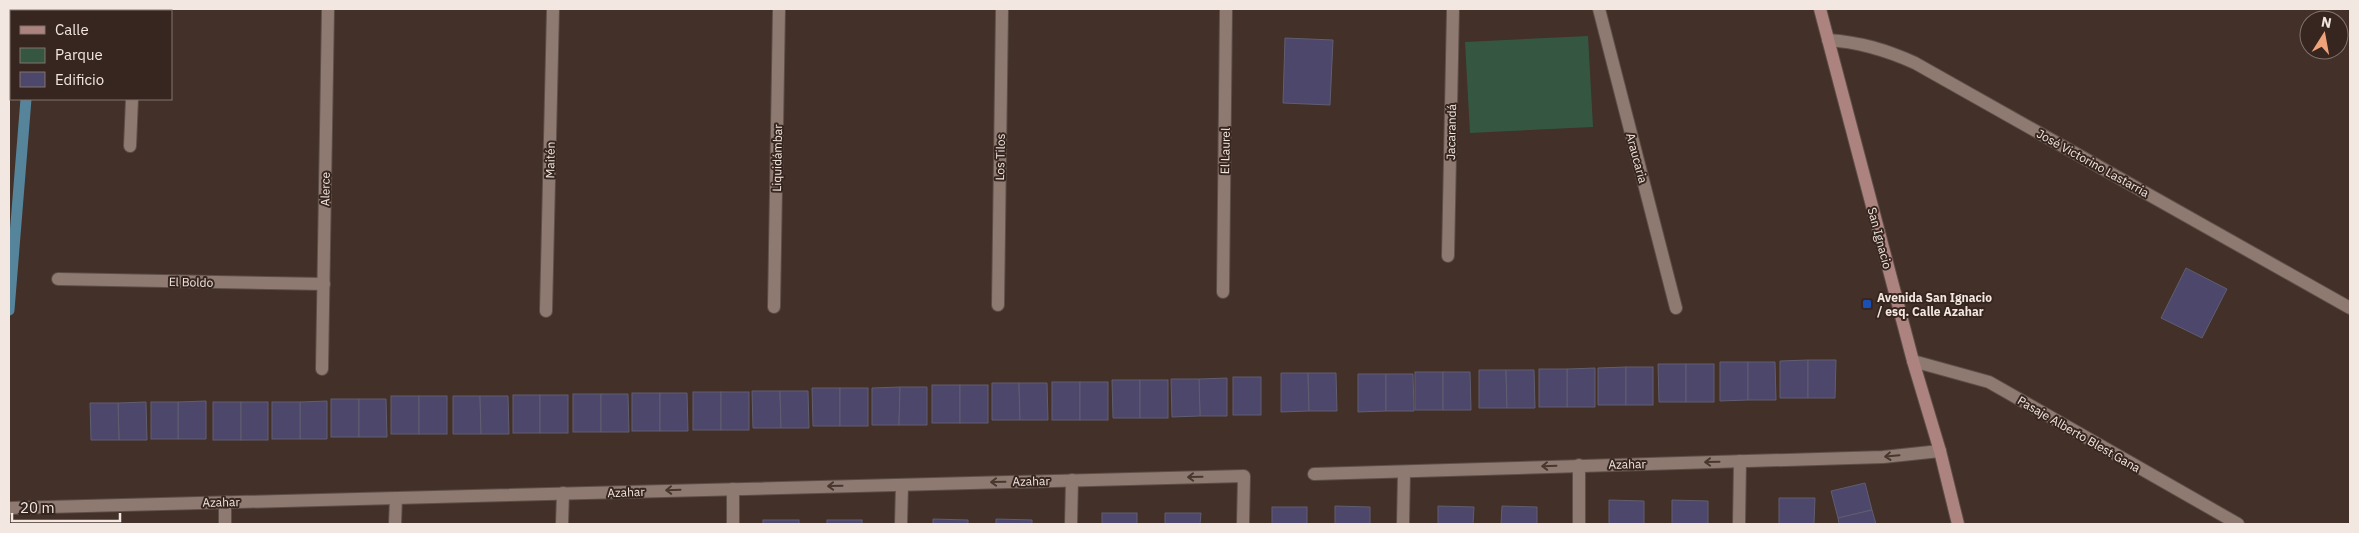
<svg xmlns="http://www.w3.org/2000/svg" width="2359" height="533" font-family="'IBM Plex Sans',sans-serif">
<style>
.green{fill:#355742}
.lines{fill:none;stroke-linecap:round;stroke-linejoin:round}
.stream{stroke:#56849b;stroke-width:11}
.building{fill:#4d476b;stroke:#605e70}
.street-casing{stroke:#5d4e47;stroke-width:14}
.secondary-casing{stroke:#5d4e47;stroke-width:14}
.street{stroke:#8e7a71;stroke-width:12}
.secondary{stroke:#ac837f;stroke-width:12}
.oneway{stroke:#48372f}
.transit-dot{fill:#1a4fb4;stroke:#37261f;stroke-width:2}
.labels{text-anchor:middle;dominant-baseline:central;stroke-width:4;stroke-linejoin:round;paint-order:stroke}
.street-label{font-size:12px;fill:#f2e7e1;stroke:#37261f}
.poi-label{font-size:12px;font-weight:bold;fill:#f2e7e1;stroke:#37261f;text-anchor:start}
</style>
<rect width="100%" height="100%" fill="#423029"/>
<!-- green -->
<path class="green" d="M1588,36L1593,127L1470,133L1465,42Z"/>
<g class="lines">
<!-- stream -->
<g class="stream">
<path d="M39,11V9"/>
<path d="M9,310L26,99"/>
</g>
</g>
<!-- building -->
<g class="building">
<path d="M1285,38L1333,40L1330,105L1283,103Z"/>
<path d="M2186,268L2227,289L2202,338L2161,318Z"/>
<path d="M1808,360V398H1780V361Z"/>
<path d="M1808,360H1836L1835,398H1808Z"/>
<path d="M1720,362H1748V400L1720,401Z"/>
<path d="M1748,362H1775L1776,400H1748Z"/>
<path d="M1658,364H1686V402H1659Z"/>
<rect x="1686" y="364" width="28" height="38"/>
<path d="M1626,367V405H1598V368Z"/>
<rect x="1626" y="367" width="27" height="38"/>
<path d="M1595,368V407H1567V369Z"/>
<rect x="1539" y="369" width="28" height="38"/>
<path d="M1479,370H1506L1507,408H1479Z"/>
<path d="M1506,370H1534L1535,408H1507Z"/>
<rect x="1415" y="372" width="28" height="38"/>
<path d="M1443,372H1470L1471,410H1443Z"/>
<path d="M1281,373H1308L1309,411L1281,412Z"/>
<path d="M1308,373H1336L1337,411H1309Z"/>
<path d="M1358,374H1386V411L1358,412Z"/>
<path d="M1386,374H1413L1414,411H1386Z"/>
<rect x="1233" y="377" width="28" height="38"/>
<path d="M1227,378V416H1200L1199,379Z"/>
<path d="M1171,379H1199L1200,416L1172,417Z"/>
<path d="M1112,380H1140V418H1113Z"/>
<rect x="1140" y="380" width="28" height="38"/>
<rect x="1052" y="382" width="28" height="38"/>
<rect x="1080" y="382" width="28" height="38"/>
<path d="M992,383H1019L1020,420H992Z"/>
<path d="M1019,383H1047L1048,420H1020Z"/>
<rect x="932" y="385" width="28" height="38"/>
<rect x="960" y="385" width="28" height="38"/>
<path d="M900,387L899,425H872V388Z"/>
<path d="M900,387H927V425H899Z"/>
<path d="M812,388H840V426H813Z"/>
<rect x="840" y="388" width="28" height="38"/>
<path d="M752,391H780L781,428H753Z"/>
<path d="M780,391H808L809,428H781Z"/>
<rect x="693" y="392" width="28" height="38"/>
<rect x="721" y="392" width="28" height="38"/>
<rect x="632" y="393" width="28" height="38"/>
<path d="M660,393H687L688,431H660Z"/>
<rect x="573" y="394" width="28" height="38"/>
<path d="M601,394H628L629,432H601Z"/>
<rect x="513" y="395" width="27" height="38"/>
<rect x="540" y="395" width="28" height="38"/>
<rect x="391" y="396" width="28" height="38"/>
<rect x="419" y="396" width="28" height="38"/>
<path d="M453,396H480L481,434H453Z"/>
<path d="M480,396H508L509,434H481Z"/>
<rect x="331" y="399" width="28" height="38"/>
<path d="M359,399H386L387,437H359Z"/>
<path d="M206,401V439H178V402Z"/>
<path d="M327,401V439H300V402Z"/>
<path d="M146,402L147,440H119L118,403Z"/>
<rect x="151" y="402" width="27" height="37"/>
<rect x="213" y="402" width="28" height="38"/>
<rect x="241" y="402" width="27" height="38"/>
<rect x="272" y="402" width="28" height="37"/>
<path d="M90,403H118L119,440H91Z"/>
<path d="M1865,483L1872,510L1838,518L1831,491Z"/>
<path d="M1779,498H1815L1814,524H1779Z"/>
<path d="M1609,500L1644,501V524H1609Z"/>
<path d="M1672,500L1708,501V524H1672Z"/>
<path d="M1335,506L1370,507V524H1335Z"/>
<path d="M1438,506L1474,507L1473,524H1438Z"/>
<path d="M1502,506L1537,507V524H1501Z"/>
<rect x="1272" y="507" width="35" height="17"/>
<path d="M1872,510L1876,524H1839L1838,518Z"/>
<rect x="1102" y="513" width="35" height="11"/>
<path d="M1165,513H1201L1200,524H1165Z"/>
<path d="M933,519L968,520V524H933Z"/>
<path d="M996,519L1032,520V524H996Z"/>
<rect x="763" y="520" width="36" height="4"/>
<rect x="827" y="520" width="35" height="4"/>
</g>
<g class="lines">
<defs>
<g id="street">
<path d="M1599,9L1676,308"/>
<path d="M135,11V9"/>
<path d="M1828,40C1860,42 1886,50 1915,63L2350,308"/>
<path d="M130,146L132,99"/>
<path d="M1448,256L1453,9"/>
<path d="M58,279L324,284"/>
<path d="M1223,292L1226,9"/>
<path d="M998,305L1002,9"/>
<path d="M774,307L779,9"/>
<path d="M546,311L553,9"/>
<path d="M1913,361L1989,382L2238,524"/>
<path d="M322,369L328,9"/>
<path d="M1314,474L1883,457L1940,451"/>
<path d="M9,508L1244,476L1243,524"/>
<path d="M225,524V502"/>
<path d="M395,524L396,498"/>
<path d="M562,524L563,493"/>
<path d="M733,524V489"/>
<path d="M901,524L902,485"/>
<path d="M1071,524L1072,480"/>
<path d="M1403,524L1404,472"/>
<path d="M1579,524V465"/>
<path d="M1739,524L1740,461"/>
</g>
<path id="secondary" d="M1820,9L1913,361L1940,451L1958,524"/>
</defs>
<!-- street casing -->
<use href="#street" class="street-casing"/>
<!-- secondary casing -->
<use href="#secondary" class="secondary-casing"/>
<!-- street -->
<use href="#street" class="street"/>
<!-- secondary -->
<use href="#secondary" class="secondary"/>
</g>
<!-- one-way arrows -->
<defs><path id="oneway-shaft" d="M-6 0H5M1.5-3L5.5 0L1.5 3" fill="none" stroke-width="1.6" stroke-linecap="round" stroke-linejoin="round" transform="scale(1.25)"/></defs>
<g class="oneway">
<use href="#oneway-shaft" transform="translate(1892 456) rotate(175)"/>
<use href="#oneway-shaft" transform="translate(1712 462) rotate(179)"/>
<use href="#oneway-shaft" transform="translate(1549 466) rotate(178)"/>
<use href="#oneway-shaft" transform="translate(1195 477) rotate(179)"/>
<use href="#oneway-shaft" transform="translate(998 482) rotate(179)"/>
<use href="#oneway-shaft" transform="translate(835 486) rotate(179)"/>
<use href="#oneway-shaft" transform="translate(673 490) rotate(178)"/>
</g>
<!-- markers -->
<rect class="transit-dot" x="1862" y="299" width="10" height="10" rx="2.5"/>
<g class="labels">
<!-- street labels -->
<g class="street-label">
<text transform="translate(1451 132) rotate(-89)">Jacarandá</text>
<text transform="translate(1225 151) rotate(-89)">El Laurel</text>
<text transform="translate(1000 157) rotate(-89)">Los Tilos</text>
<text transform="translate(777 158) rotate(-89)">Liquidámbar</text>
<text transform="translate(1637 158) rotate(75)">Araucaria</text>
<text transform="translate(550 160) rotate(-89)">Maitén</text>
<text transform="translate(2093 163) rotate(29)">José Victorino Lastarria</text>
<text transform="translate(325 189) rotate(-89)">Alerce</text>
<text transform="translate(1880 238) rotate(75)">San Ignacio</text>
<text transform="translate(191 282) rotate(1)">El Boldo</text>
<text transform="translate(2079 434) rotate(30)">Pasaje Alberto Blest Gana</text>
<text transform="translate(1627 464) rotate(-1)">Azahar</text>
<text transform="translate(1031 481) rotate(-1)">Azahar</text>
<text transform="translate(626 492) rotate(-2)">Azahar</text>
<text transform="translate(221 502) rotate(-1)">Azahar</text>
</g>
<!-- poi labels -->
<g class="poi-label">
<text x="1877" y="297">Avenida San Ignacio<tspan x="1877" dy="14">/ esq. Calle Azahar</tspan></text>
</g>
</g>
<!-- border -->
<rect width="2359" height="533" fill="none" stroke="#f2e7e1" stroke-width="20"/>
<!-- legend -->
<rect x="10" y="10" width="162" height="90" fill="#37261f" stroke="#82736d"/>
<rect x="20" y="26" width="25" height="8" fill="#ac837f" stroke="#82736d"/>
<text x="55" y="35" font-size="15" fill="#f2e7e1">Calle</text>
<rect x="20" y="48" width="25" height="15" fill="#355742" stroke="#82736d"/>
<text x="55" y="60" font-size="15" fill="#f2e7e1">Parque</text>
<rect x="20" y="72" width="25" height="15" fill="#4d476b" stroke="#82736d"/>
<text x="55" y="85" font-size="15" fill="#f2e7e1">Edificio</text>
<!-- north arrow -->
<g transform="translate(2324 35) rotate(11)"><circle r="24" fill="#37261f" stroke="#82736d"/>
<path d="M0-4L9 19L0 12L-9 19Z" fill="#f0a279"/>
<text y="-8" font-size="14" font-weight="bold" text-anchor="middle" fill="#f2e7e1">N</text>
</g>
<!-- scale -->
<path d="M12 513v8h108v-8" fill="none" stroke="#f2e7e1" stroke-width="2.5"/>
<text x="20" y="513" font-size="15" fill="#f2e7e1" stroke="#37261f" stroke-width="4" paint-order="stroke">20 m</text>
</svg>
